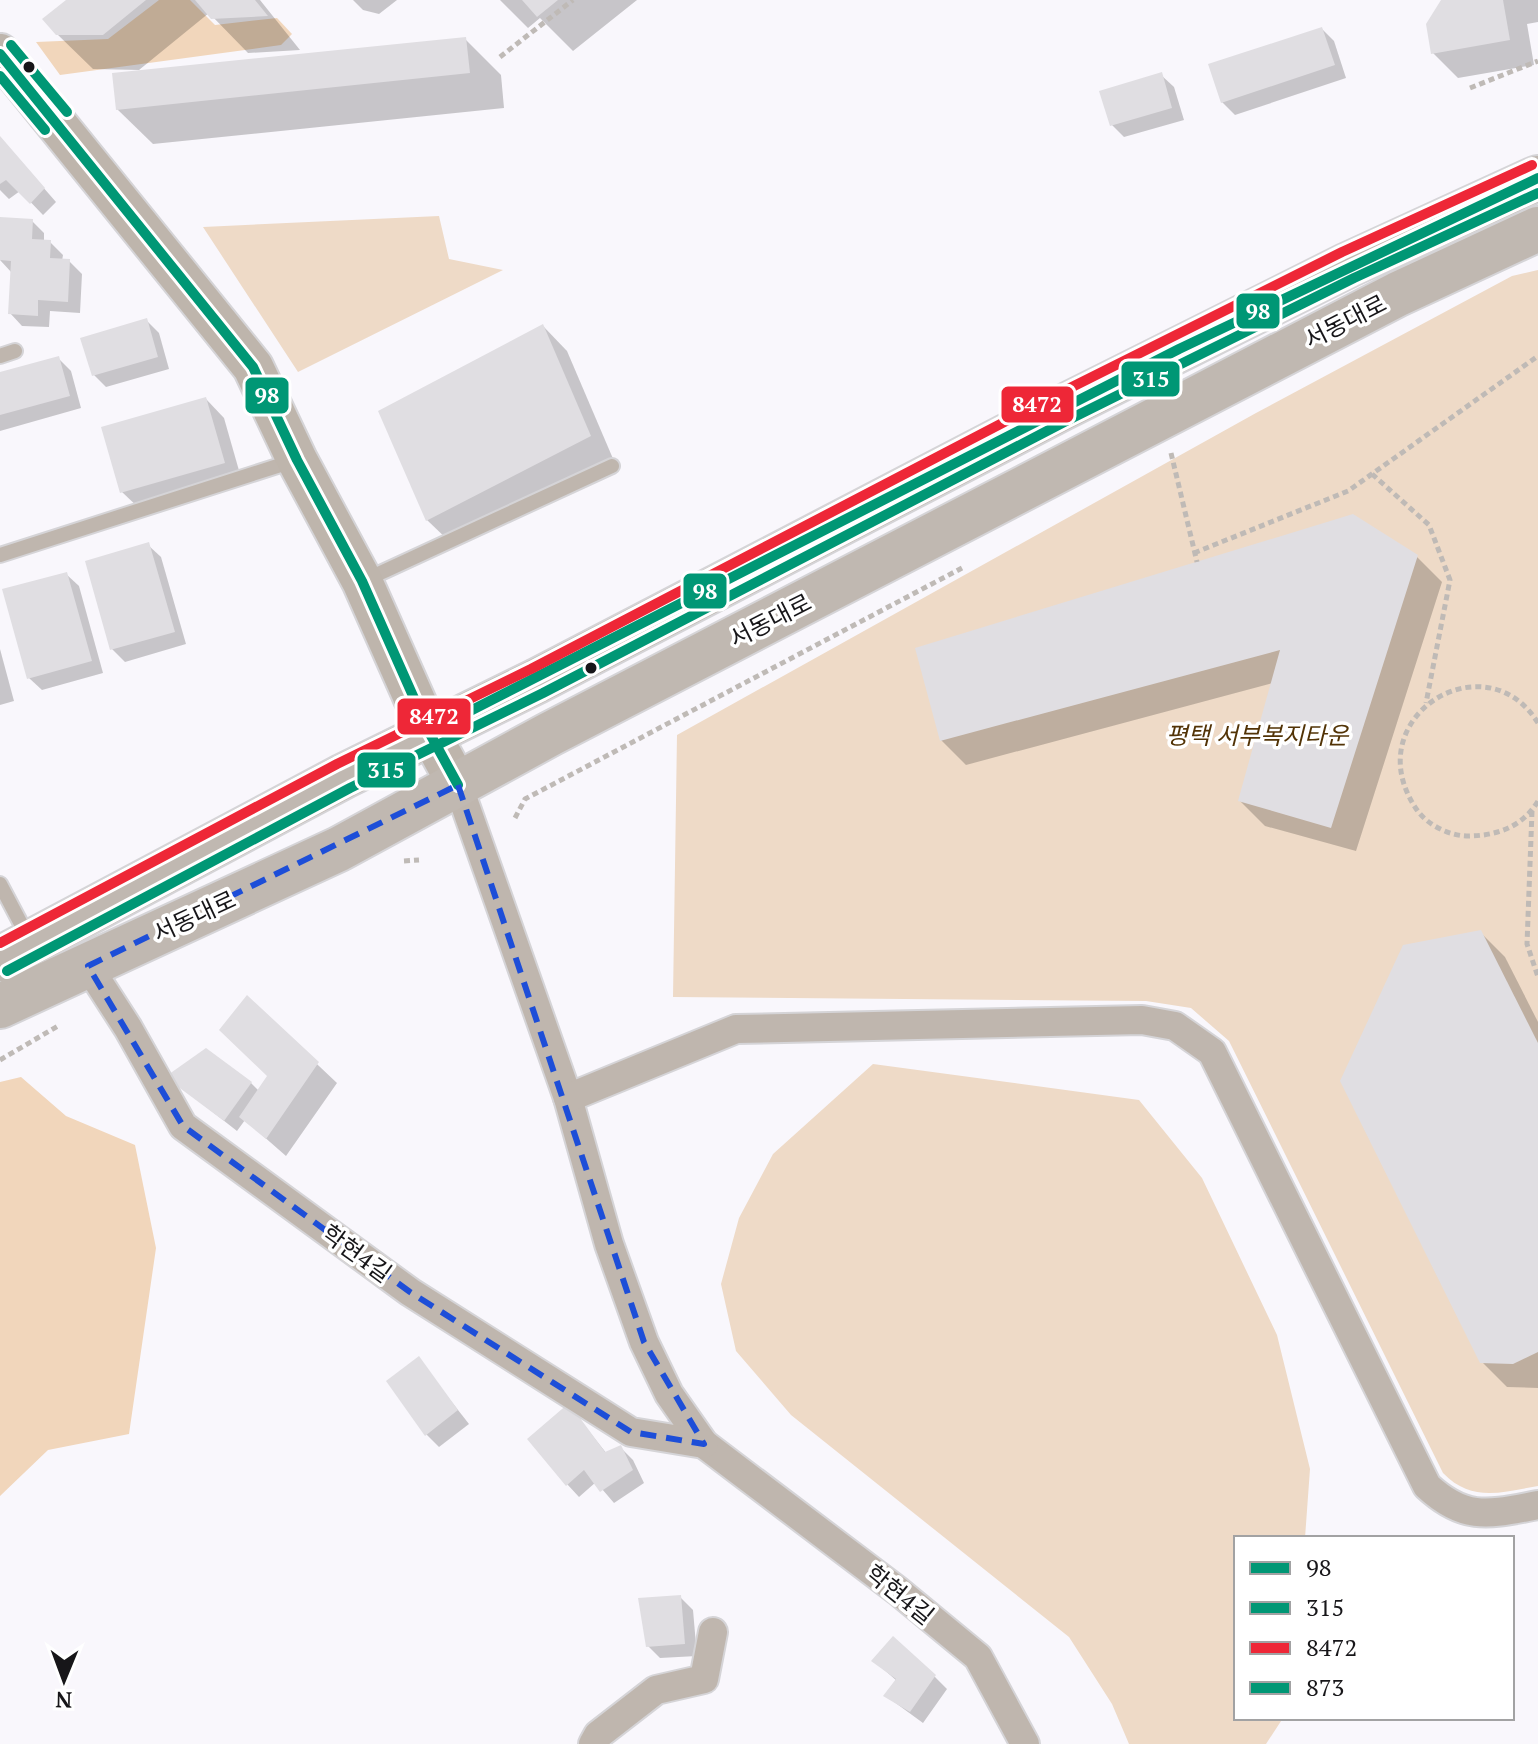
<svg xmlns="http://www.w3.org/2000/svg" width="1538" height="1744" font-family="'PT Serif','Noto Sans KR',serif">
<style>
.green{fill:#eedac7}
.forest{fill:#f1d6bb}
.shadow{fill:#0003}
.building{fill:#e0dee2}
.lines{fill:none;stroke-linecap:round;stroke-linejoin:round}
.lane-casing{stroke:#d5d4d7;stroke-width:18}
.street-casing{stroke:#d5d4d7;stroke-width:32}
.secondary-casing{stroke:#d5d4d7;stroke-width:44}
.primary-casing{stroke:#d5d4d7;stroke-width:48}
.path{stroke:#bfbab6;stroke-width:5;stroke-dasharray:6 4;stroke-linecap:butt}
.lane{stroke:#bfb6ae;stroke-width:14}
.street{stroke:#bfb6ae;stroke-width:28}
.secondary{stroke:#beb5ac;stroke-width:40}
.primary{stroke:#c0b8b1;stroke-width:44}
.bus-1-casing{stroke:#fff;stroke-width:16}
.bus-2-casing{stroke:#fff;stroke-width:16}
.bus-3-casing{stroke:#fff;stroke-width:16}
.bus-4-casing{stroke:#fff;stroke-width:16}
.bus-5-casing{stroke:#fff;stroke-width:16}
.bus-1{stroke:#009775;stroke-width:10}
.bus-2{stroke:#009775;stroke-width:10}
.bus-3{stroke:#ee2737;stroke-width:10}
.bus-4{stroke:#009775;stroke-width:10}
.bus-5{stroke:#009775;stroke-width:10}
.marked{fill:none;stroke:#1d4ed8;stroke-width:6;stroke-dasharray:16 10;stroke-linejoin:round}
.bus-dot{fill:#171619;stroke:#fff;stroke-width:3}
.labels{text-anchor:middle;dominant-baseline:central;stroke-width:7;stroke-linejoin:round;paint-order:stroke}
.street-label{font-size:24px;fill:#171619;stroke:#fff}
.park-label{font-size:24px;font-style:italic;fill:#523306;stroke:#fff}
.line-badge{stroke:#fff;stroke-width:3}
.badge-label{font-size:22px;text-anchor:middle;font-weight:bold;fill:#fff}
</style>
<rect width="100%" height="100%" fill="#f9f7fc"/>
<!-- green -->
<g class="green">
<path d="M439,216L449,259L503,270L298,372L203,227Z"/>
<path d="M1538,270V1486C1502,1492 1472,1503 1443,1473L1229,1041L1191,1008L1146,1001L673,997L677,735L1256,413L1512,276Z"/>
<path d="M873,1064L1139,1100L1202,1178L1277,1335L1310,1469L1305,1538H1236V1718H1283L1266,1744H1129L1112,1704L1069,1637L791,1415L736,1351L721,1284L739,1218L773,1154Z"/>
</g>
<!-- forest -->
<g class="forest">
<path d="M159,0H190L215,25L277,18L292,34L281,45L60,75L36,42L108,39Z"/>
<path d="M21,1077L66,1116L135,1145L156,1248L129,1434L48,1450L0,1496V1082Z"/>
</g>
<!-- shadow -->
<g class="shadow">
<path d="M69,0H260L300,50L248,53L209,13L139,70L93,69L57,34Z"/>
<path d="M353,0H397L379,14L363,10Z"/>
<path d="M500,0H637L573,51L540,18L528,28Z"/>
<path d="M1445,0H1538V22L1527,24L1534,65L1458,78L1433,53Z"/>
<path d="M1322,29L1334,41L1346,78L1235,115L1222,102Z"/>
<path d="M465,39L501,75L504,108L153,144L117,109Z"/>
<path d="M1161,75L1174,87L1184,120L1124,137L1112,125Z"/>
<path d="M0,138L56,202L43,215L20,191L9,199L0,190Z"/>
<path d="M2,219L32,221L44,233V242H50L63,255L62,261H69L82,274L80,313L50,311L49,327L22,326L10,313L12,273L0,260Z"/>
<path d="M146,320L159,333L169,369L106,387L94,375Z"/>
<path d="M543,326L567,351L614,461L452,544L427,520Z"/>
<path d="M58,358L71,371L81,408L0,431V375Z"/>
<path d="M206,399L224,418L242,481L141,510L122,492Z"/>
<path d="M148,545L161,557L186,644L125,662L112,649Z"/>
<path d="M1417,557L1442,582L1356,851L1265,826L1240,801L1273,683L966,765L941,740Z"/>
<path d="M66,574L79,586L103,673L42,690L29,678Z"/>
<path d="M0,649L14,701L0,705Z"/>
<path d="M1480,932L1505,957L1538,1022V1388L1507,1387L1482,1362Z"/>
<path d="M247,998L337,1083L286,1156L245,1120L237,1131L168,1077L251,1083L259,1091L269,1076Z"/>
<path d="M418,1359L469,1424L439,1447L426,1434Z"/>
<path d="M569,1406L607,1454L620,1447L633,1460L644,1483L614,1503L596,1482L579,1497L567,1484Z"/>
<path d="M680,1597L693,1610L697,1656L660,1658L648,1646Z"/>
<path d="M874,1661L935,1677L947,1689L923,1723L886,1696L897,1681Z"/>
</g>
<!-- building -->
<g class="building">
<path d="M66,0H146L103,35H56L42,19Z"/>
<path d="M195,0H255L268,16L211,19Z"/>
<path d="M522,0H558L537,17Z"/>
<path d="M1441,0H1503L1510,40L1431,54L1426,24Z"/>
<path d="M1322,27L1335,65L1221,103L1208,64Z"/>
<path d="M466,37L470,73L116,110L112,73Z"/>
<path d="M1162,72L1172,108L1110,126L1099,91Z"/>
<path d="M0,136L45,188L30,204L6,180L0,184Z"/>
<path d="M0,217L33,219L32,239L51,240L50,258L70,259L68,302L38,300V316L8,314L11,261L0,260Z"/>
<path d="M147,318L158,357L92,376L80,338Z"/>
<path d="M543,324L591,436L426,521L378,411Z"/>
<path d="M59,356L70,396L0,415V372Z"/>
<path d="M206,397L225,463L120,493L101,427Z"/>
<path d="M1353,514L1418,555L1331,828L1238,801L1280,650L940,741L915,648Z"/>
<path d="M149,542L175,632L110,650L85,561Z"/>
<path d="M67,572L92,661L27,679L2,589Z"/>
<path d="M1481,930L1538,1043V1352L1513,1364L1480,1363L1340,1081L1403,945Z"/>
<path d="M247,995L319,1062L266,1139L239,1117L267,1076L219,1030Z"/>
<path d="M206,1048L252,1082L224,1121L165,1077Z"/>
<path d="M419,1356L458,1410L425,1436L386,1381Z"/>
<path d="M569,1403L605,1452L621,1445L633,1470L600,1492L584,1470L566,1486L527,1439Z"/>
<path d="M681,1595L685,1644L646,1647L638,1598Z"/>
<path d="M893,1636L936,1675L910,1712L883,1696L896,1679L871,1661Z"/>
</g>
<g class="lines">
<defs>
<g id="lane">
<path d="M0,356L15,351"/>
<path d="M0,555L293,461"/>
<path d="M363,581L612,466"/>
<path d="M0,884L29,939"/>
</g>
<g id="street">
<path d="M458,785L568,1098L609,1244L644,1342L669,1394L704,1444L898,1591L978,1657L1025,1744"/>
<path d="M88,966L128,1028L183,1126L410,1292L631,1432L704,1444"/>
<path d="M568,1098L736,1029L1142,1020L1175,1026L1212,1052L1427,1486C1466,1522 1490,1514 1538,1505"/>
<path d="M593,1744L598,1735L656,1690L704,1679L713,1632"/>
</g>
<path id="secondary" d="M0,54L253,367L297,460L362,581L429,732L458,785"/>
<g id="primary">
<path d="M0,959L344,776L537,681L1062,408L1348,265L1538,178"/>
<path d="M0,1006L339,849L550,734L1398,294L1538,229"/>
</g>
</defs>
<!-- lane casing -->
<use href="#lane" class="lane-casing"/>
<!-- street casing -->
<use href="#street" class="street-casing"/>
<!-- secondary casing -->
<use href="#secondary" class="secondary-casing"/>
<!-- primary casing -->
<use href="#primary" class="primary-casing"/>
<!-- path -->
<g class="path">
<path d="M500,57L573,0"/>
<path d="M1470,88L1538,61"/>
<path d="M1171,453L1197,562"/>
<path d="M1372,474L1429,525L1450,580L1426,703"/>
<path d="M1194,553L1348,491L1538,356"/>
<path d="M1538,723C1485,637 1354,719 1417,810C1428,826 1452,837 1471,836C1499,835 1523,826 1538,801"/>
<path d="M1532,811L1527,944L1538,977"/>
<path d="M515,818L525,799L962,568"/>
<path d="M404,861L419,860"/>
<path d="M0,1060L58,1026"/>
</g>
<!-- lane -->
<use href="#lane" class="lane"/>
<!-- street -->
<use href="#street" class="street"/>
<!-- secondary -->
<use href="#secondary" class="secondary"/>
<!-- primary -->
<use href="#primary" class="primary"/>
<defs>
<g id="bus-1">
<path d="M0,54L253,367L297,460L362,581L429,732L458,785"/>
<path d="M429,732L1179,349L1538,178"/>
</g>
<path id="bus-2" d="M7,971L350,788L543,693L1068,420L1354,278L1538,193"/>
<path id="bus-3" d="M0,943L337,764L531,669L1056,395L1342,252L1532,165"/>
<path id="bus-4" d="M0,76L45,130"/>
<path id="bus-5" d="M11,45L67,112"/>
</defs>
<!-- bus-1 casing -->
<use href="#bus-1" class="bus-1-casing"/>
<!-- bus-2 casing -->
<use href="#bus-2" class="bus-2-casing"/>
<!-- bus-3 casing -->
<use href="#bus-3" class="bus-3-casing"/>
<!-- bus-4 casing -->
<use href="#bus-4" class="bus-4-casing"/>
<!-- bus-5 casing -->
<use href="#bus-5" class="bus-5-casing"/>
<!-- bus-1 -->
<use href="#bus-1" class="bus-1"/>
<!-- bus-2 -->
<use href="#bus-2" class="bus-2"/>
<!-- bus-3 -->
<use href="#bus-3" class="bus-3"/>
<!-- bus-4 -->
<use href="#bus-4" class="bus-4"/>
<!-- bus-5 -->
<use href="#bus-5" class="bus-5"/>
</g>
<!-- marked area -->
<path class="marked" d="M458,785L644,1342L704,1444L631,1432L410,1292L183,1126L88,966Z"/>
<!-- markers -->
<g class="bus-dot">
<circle cx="29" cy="67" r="7"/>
<circle cx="591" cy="668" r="7"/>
</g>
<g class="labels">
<!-- street labels -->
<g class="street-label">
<text transform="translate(1345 321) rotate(-27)">서동대로</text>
<text transform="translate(770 620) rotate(-27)">서동대로</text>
<text transform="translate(194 916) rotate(-25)">서동대로</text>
<text transform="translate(357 1253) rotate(36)">학현4길</text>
<text transform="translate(900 1594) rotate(39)">학현4길</text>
</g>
<!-- park labels -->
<g class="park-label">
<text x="1257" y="735">평택 서부복지타운</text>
</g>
</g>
<g class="line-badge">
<rect x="1235" y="292" width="46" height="38" rx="8" fill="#009775"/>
<rect x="1120" y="360" width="61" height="38" rx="8" fill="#009775"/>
<rect x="244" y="376" width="46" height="39" rx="8" fill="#009775"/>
<rect x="1000" y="385" width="75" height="39" rx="8" fill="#ee2737"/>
<rect x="682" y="572" width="46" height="38" rx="8" fill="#009775"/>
<rect x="396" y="697" width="76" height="39" rx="8" fill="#ee2737"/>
<rect x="356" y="751" width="61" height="38" rx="8" fill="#009775"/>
</g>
<g class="badge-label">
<text x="1258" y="319">98</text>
<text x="1151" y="387">315</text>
<text x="267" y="403">98</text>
<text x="1037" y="412">8472</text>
<text x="705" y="599">98</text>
<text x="434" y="724">8472</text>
<text x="386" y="778">315</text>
</g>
<!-- legend -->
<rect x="1234" y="1536" width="280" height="184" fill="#ffffff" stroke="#a2a2a3" stroke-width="2"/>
<rect x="1250" y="1562" width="40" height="12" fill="#009775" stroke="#a2a2a3" stroke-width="2"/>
<text x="1306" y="1576" font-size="24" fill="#171619">98</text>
<rect x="1250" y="1602" width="40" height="12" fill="#009775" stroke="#a2a2a3" stroke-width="2"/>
<text x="1306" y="1616" font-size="24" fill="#171619">315</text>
<rect x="1250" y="1642" width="40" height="12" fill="#ee2737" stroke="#a2a2a3" stroke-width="2"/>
<text x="1306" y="1656" font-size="24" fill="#171619">8472</text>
<rect x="1250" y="1682" width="40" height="12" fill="#009775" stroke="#a2a2a3" stroke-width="2"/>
<text x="1306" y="1696" font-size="24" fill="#171619">873</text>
<!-- north arrow -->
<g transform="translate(64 1680) rotate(181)" stroke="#ffffff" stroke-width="6" paint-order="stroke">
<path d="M0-6L14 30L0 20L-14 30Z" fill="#171619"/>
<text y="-12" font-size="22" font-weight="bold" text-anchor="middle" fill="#171619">N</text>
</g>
</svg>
